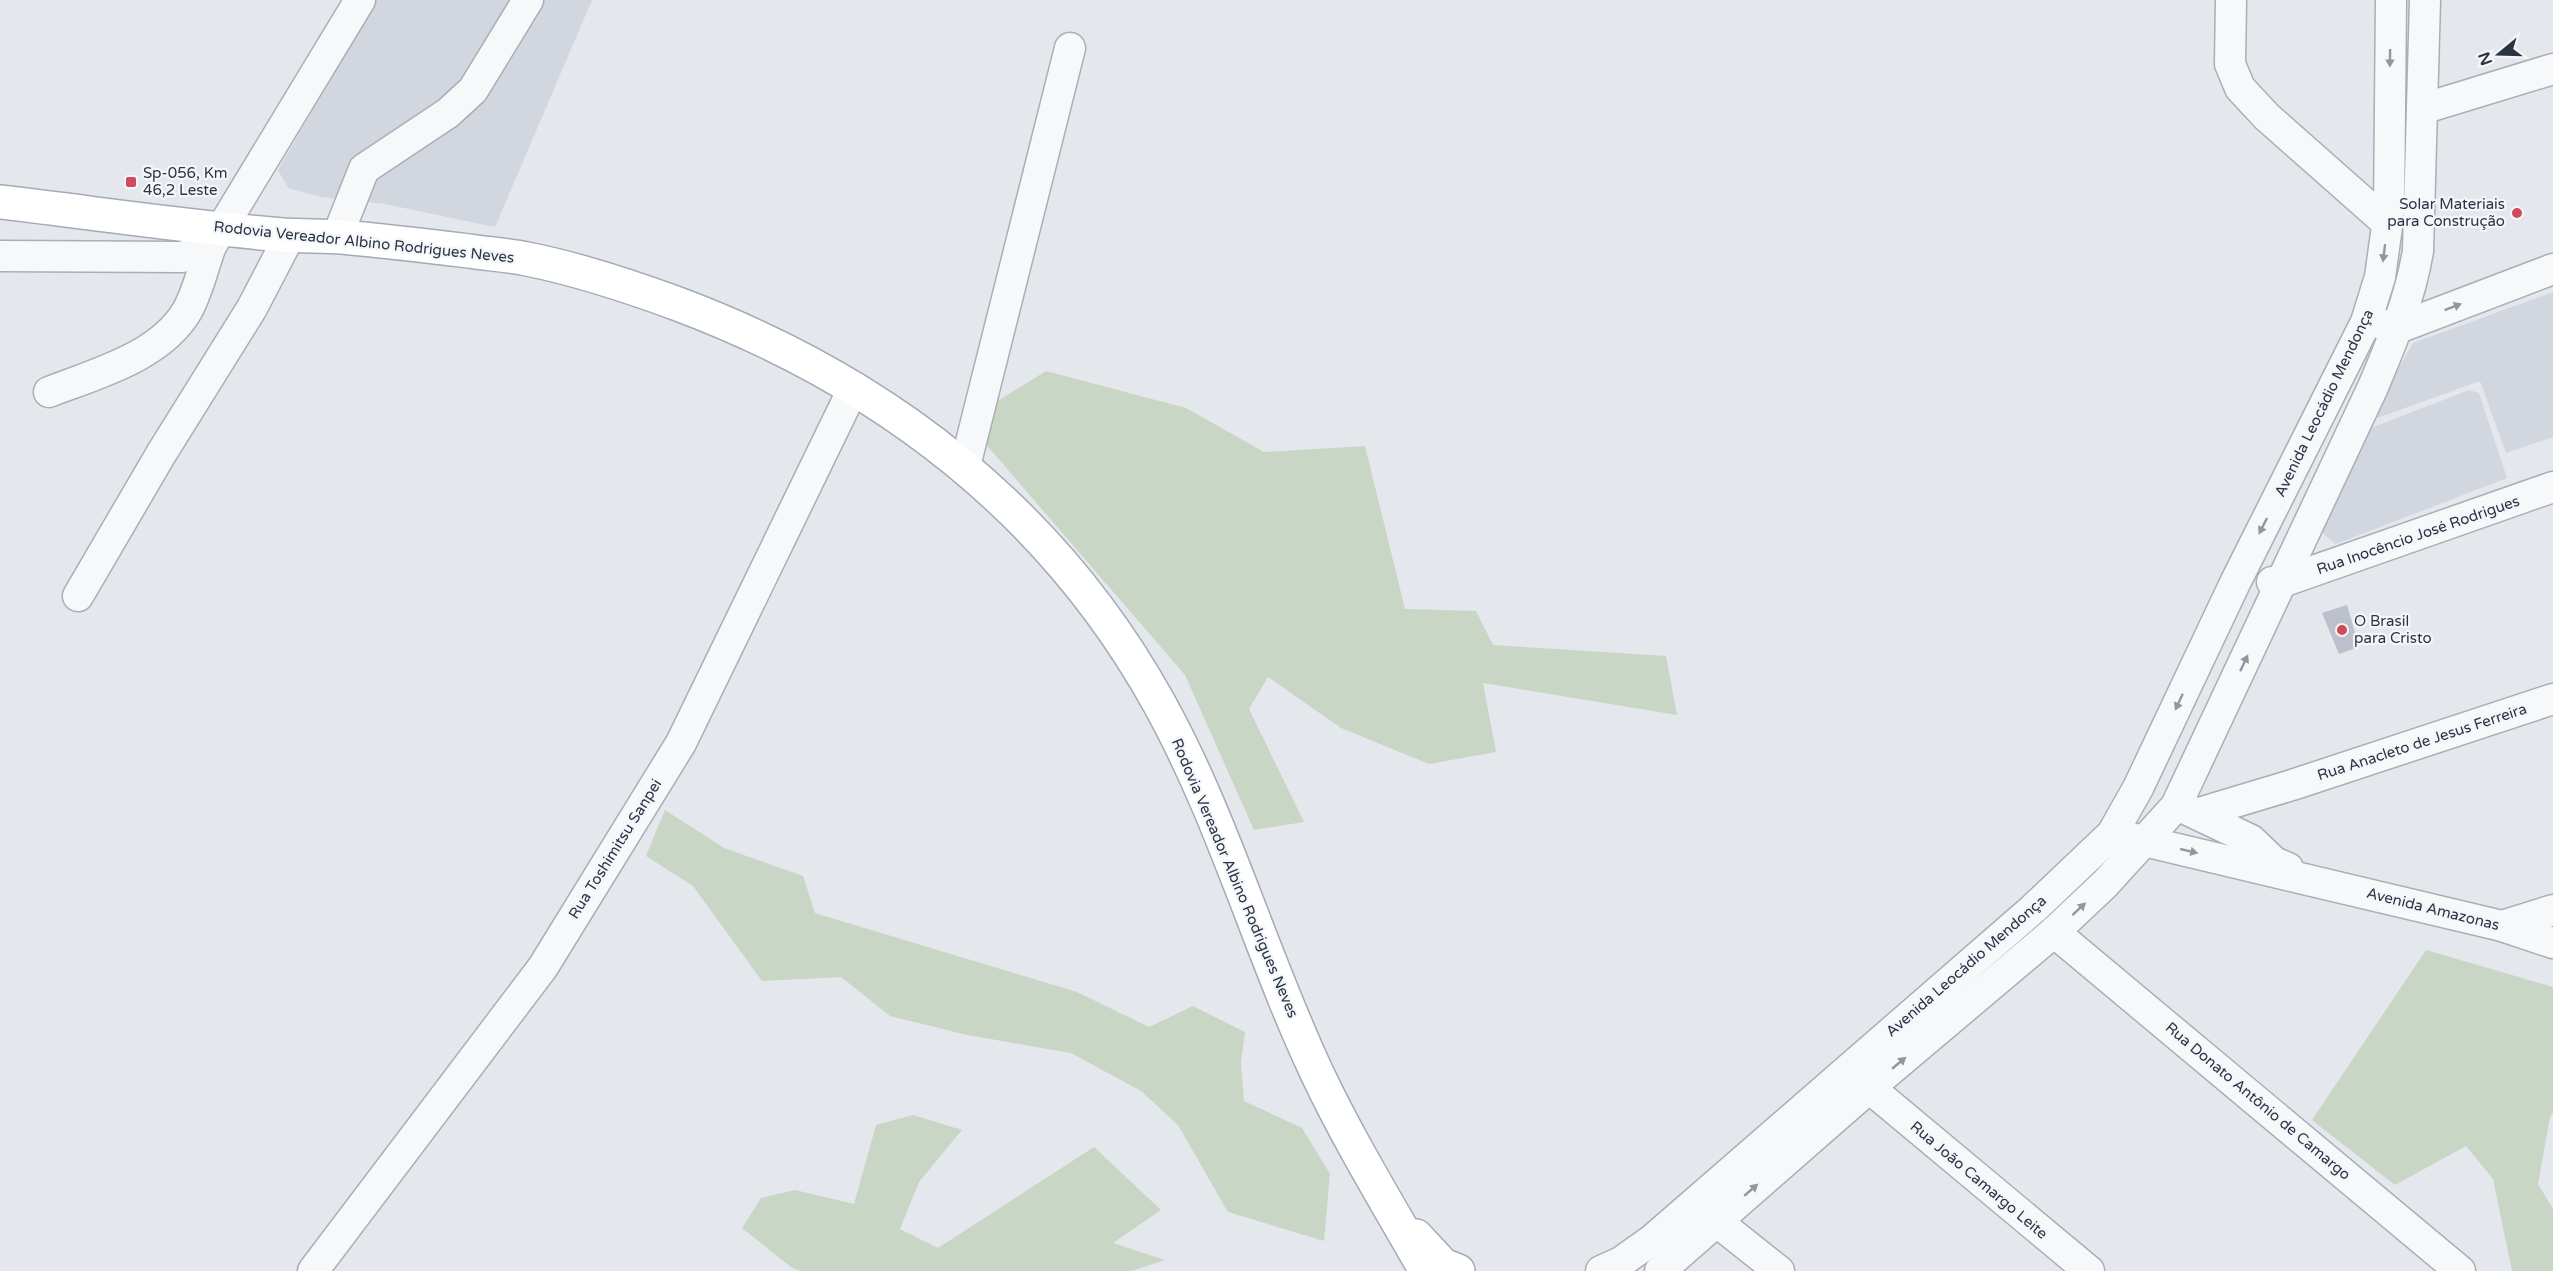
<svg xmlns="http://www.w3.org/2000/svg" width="2553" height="1271" font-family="'Varela Round',sans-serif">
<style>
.built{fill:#d2d6de}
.green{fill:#c9d6c5}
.building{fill:#bbc0ca}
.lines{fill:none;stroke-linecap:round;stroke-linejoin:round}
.minor-casing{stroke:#a9aeb7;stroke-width:33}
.major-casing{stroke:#a3abb8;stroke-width:36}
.minor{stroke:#f7f8fa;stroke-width:30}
.major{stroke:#fff;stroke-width:33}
.oneway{fill:#9196a0}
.poi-dot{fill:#d1495b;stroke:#f4f6f9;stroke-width:2}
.labels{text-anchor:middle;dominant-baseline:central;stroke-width:4.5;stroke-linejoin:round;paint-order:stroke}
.poi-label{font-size:15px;fill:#2b3445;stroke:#f4f6f9;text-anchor:start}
.street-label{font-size:15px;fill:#2b3445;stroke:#f4f6f9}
</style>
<rect width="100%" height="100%" fill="#e4e7ec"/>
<!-- built -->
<g class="built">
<path d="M376,0H592L495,227L385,204L321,197L288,188L278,170Z"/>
<path d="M2553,292V437L2506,453L2480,381L2369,421L2413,343Z"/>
<path d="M2469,390L2479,393L2507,478L2336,544L2319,530L2353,441L2371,428Z"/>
</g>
<!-- green -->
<g class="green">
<path d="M1046,371L1186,408L1264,452L1365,446L1405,609L1476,611L1493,645L1666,656L1677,715L1483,683L1496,752L1429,764L1341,728L1268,677L1249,709L1304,822L1254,830L1185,675L983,441L996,402Z"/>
<path d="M665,810L724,848L803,876L815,913L1077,992L1149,1027L1193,1006L1245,1032L1241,1062L1244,1101L1302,1128L1330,1174L1324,1241L1228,1212L1178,1125L1141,1091L1071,1053L967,1035L890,1016L841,977L762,981L693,886L646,856Z"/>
<path d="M2426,950L2553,987V1113L2550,1117L2538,1184L2553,1209V1271H2512L2493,1179L2466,1146L2395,1185L2312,1120Z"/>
<path d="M913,1115L962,1130L919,1182L900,1229L938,1248L1094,1147L1161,1210L1113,1243L1165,1260L1132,1271H800L791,1267L742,1228L761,1198L795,1190L854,1204L876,1125Z"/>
</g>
<!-- building -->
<path class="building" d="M2347,605L2359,647L2339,654L2322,613Z"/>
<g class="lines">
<defs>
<g id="minor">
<path d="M2231,0L2230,64L2240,88L2267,117L2387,223"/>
<path d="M2422,109L2553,69"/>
<path d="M337,237L364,169L448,113L473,90L528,0"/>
<path d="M0,256L182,257L211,246L360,0"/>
<path d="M2384,325L2398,328L2553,269"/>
<path d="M49,392C95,374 160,357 187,311C198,292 203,267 211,246"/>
<path d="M965,466L1070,48"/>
<path d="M2272,582H2282L2553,487"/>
<path d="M78,596L161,454L252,308L290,235"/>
<path d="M2188,810L2251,840L2274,862L2288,868"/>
<path d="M2199,813L2292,785L2553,699"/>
<path d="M2127,837L2502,926L2553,943"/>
<path d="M2502,926L2553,910"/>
<path d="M2054,932L2460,1271"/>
<path d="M1854,1075L2089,1271"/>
<path d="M1716,1221L1779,1271"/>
<path d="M313,1271L543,967L681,743L854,387"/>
<path d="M1601,1271L1621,1262L1652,1240L2033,909L2112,834L2138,788L2235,583L2366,322L2380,277L2389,212L2391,0"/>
<path d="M1660,1271L1869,1088L2054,932L2105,884L2176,806L2373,387C2392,342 2410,299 2418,251L2425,0"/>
</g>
<g id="major">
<path d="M0,202C94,213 188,227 283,235C303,236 322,236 342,237C384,241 427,246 469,251C488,254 508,255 527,259C578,269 629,286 678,304C883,381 1052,510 1159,703C1224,820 1260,952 1317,1073C1349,1141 1389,1206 1426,1271"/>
<path d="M1416,1236L1443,1265L1458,1271"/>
</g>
</defs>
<!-- minor casing -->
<use href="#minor" class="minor-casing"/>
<!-- major casing -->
<use href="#major" class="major-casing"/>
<!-- minor -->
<use href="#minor" class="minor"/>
<!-- major -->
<use href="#major" class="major"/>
</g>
<!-- one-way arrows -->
<defs><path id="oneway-solid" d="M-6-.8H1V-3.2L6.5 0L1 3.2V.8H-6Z" transform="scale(1.5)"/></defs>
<g class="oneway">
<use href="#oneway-solid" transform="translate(2390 58) rotate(91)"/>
<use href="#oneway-solid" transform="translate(2384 253) rotate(97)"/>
<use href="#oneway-solid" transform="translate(2453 307) rotate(-21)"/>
<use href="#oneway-solid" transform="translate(2263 526) rotate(117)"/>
<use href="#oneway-solid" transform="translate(2244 663) rotate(-65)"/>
<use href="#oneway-solid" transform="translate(2179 702) rotate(115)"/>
<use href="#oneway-solid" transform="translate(2189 851) rotate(13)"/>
<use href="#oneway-solid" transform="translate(2079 909) rotate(-43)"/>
<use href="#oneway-solid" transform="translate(1899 1063) rotate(-40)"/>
<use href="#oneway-solid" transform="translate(1751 1190) rotate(-41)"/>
</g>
<!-- markers -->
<g class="poi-dot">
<rect x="125" y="176" width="12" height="12" rx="3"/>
<circle cx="2517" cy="213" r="6"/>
<circle cx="2342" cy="630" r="6"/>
</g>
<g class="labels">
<!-- poi labels -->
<g class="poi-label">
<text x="143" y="173">Sp-056, Km<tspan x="143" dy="17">46,2 Leste</tspan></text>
<text x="2505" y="204" text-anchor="end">Solar Materiais<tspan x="2505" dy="17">para Construção</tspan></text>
<text x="2354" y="621">O Brasil<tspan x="2354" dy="17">para Cristo</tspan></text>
</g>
<!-- street labels -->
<g class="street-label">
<text transform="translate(364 242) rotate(6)">Rodovia Vereador Albino Rodrigues Neves</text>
<text transform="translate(2324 403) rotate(-64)">Avenida Leocádio Mendonça</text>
<text transform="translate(2418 535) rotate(-19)">Rua Inocêncio José Rodrigues</text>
<text transform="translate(2422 742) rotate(-18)">Rua Anacleto de Jesus Ferreira</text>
<text transform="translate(615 849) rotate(-58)">Rua Toshimitsu Sanpei</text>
<text transform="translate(1235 878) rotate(67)">Rodovia Vereador Albino Rodrigues Neves</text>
<text transform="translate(2433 909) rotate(14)">Avenida Amazonas</text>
<text transform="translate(1966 966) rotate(-41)">Avenida Leocádio Mendonça</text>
<text transform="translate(2258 1101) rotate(40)">Rua Donato Antônio de Camargo</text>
<text transform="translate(1979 1180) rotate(40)">Rua João Camargo Leite</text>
</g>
</g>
<!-- north arrow -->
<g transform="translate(2499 54) rotate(251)" stroke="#f4f6f9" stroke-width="4.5" paint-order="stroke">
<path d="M0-4.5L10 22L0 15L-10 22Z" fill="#2b3445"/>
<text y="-9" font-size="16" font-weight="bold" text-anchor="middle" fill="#2b3445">N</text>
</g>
</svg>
